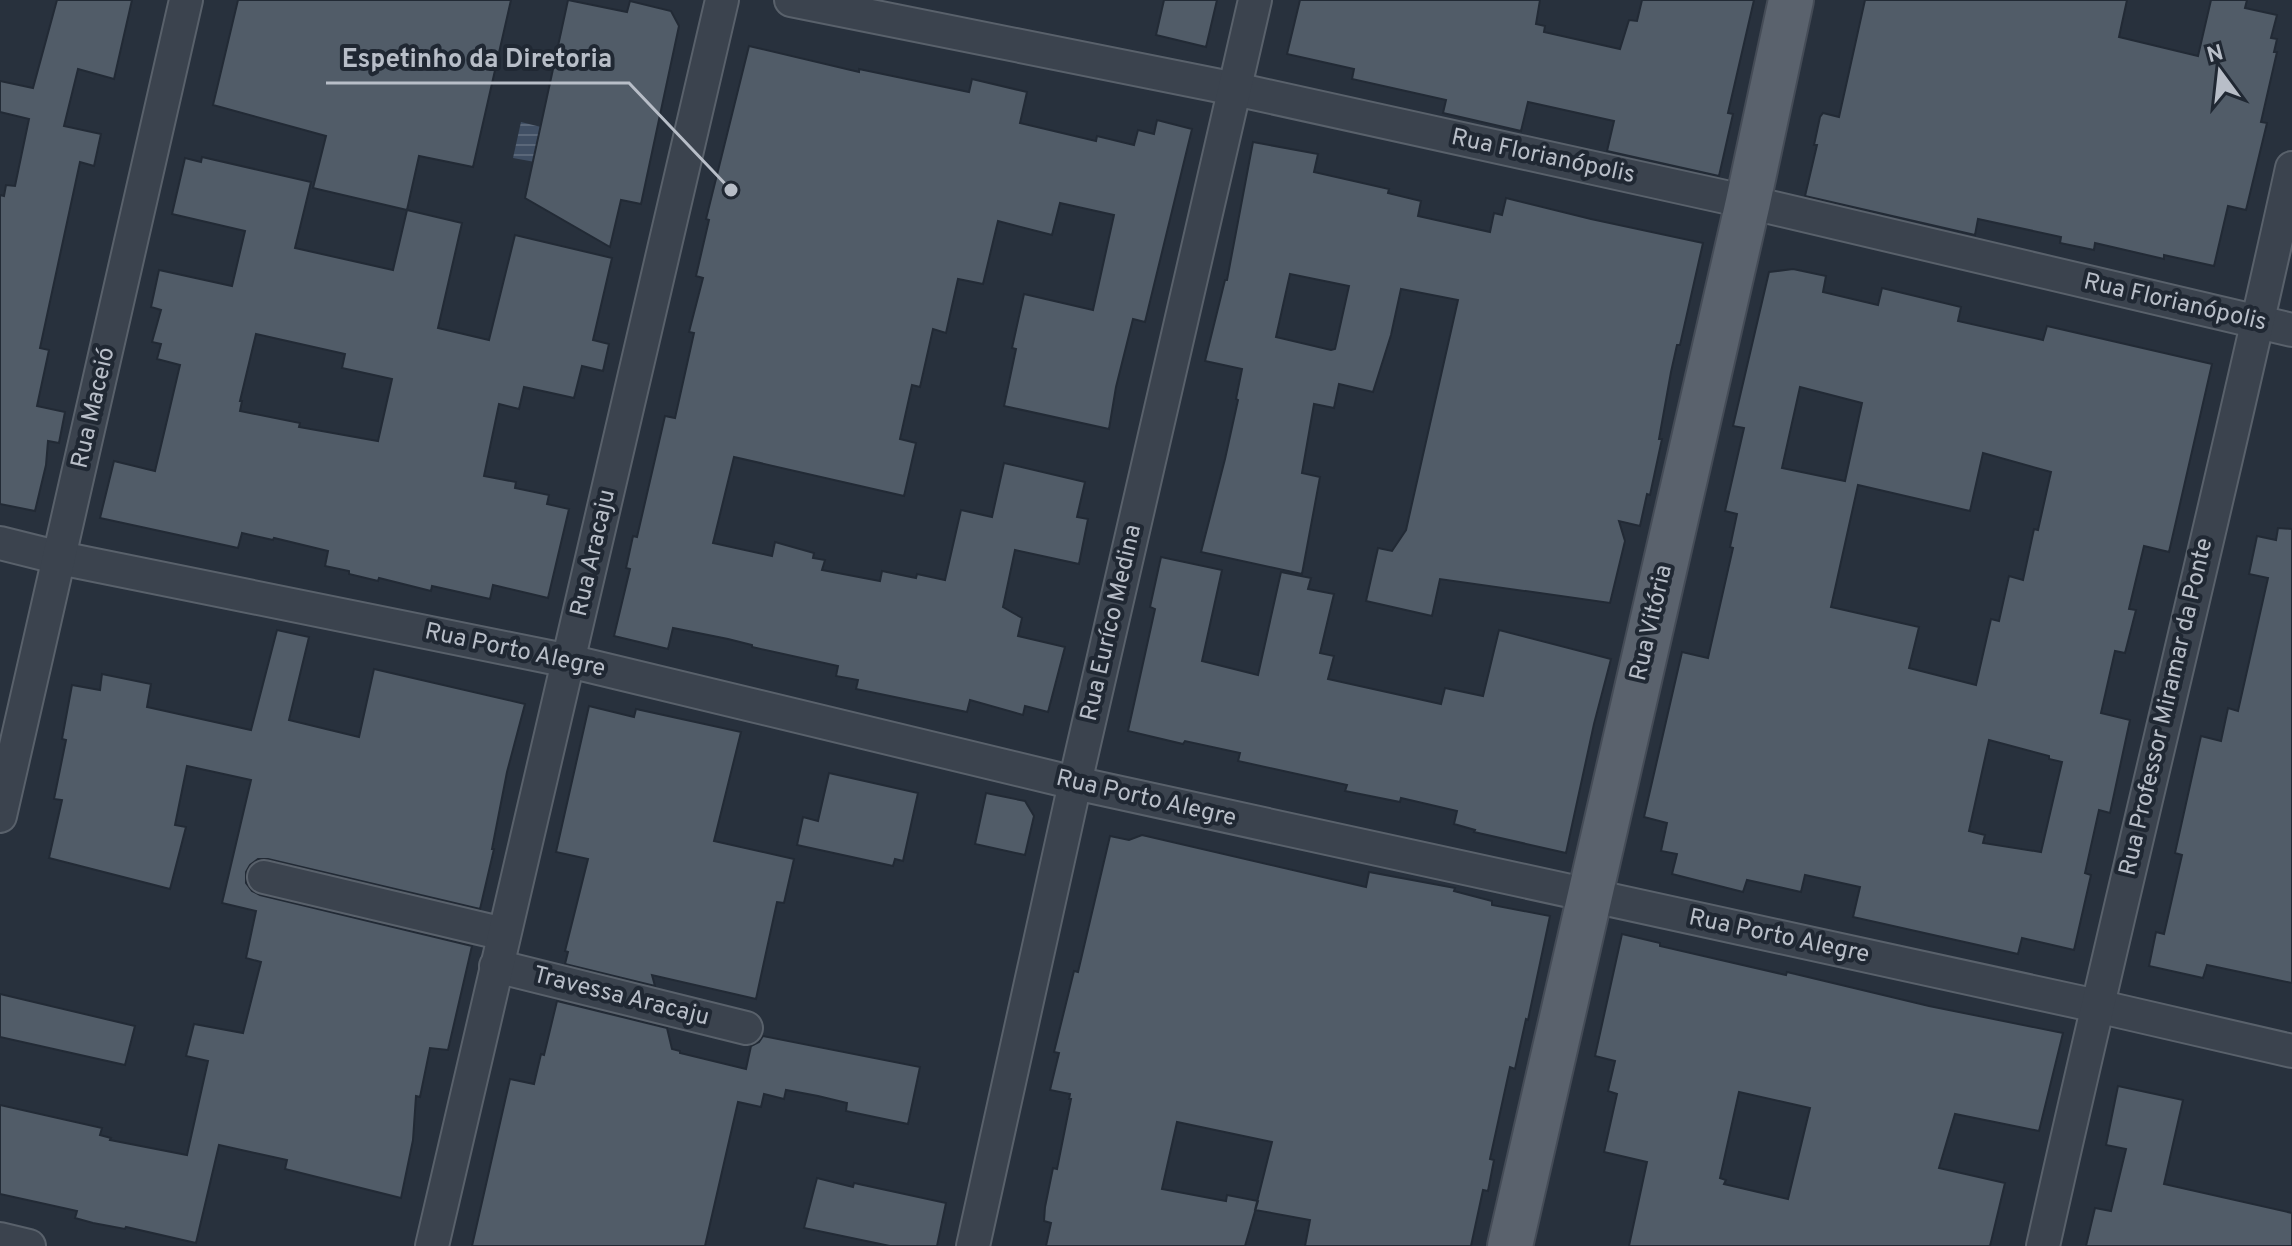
<svg xmlns="http://www.w3.org/2000/svg" width="2292" height="1246" font-family="Overpass,sans-serif">
<style>
.water{fill:url(#water-rules)}
.building{fill:#515c68;stroke:#222a35;stroke-width:2;fill-rule:evenodd}
.lines{fill:none;stroke-linecap:round;stroke-linejoin:round}
.minor-casing{stroke:#59616b;stroke-width:36}
.primary-casing{stroke:#454c57;stroke-width:48}
.minor{stroke:#3b434e;stroke-width:32}
.primary{stroke:#5a626d;stroke-width:44}
.labels{text-anchor:middle;dominant-baseline:central;stroke-width:8;stroke-linejoin:round;paint-order:stroke}
.street-label{font-size:24px;fill:#b8bec8;stroke:#202833}
.leader{fill:none;stroke:#b8bec8;stroke-width:3}
.callout-dot{fill:#b8bec8;stroke:#202833;stroke-width:3}
.callout-label{font-size:26px;text-anchor:middle;font-weight:bold;fill:#b8bec8;stroke:#202833;stroke-width:8;stroke-linejoin:round;paint-order:stroke}
</style>
<defs>
<pattern id="water-rules" width="6" height="5" patternUnits="userSpaceOnUse" patternTransform="scale(2)"><rect width="6" height="5" fill="#404f64"/><path d="M0 2.5h6" fill="none" stroke="#5a6779"/></pattern>
</defs>
<rect width="100%" height="100%" fill="#28313d"/>
<!-- water -->
<path class="water" d="M521,122L545,128L535,162L513,158Z"/>
<!-- building -->
<g class="building">
<path d="M57,0H132L114,79L78,69L64,126L101,134L94,166L80,162L40,348L49,350L37,406L65,412L59,443L48,441L46,465L35,511L0,504V195L4,196L6,185L15,186L29,119L0,112V81L33,88Z"/>
<path d="M238,0H511L473,167L419,156L407,210L462,223L438,328L489,340L515,235L612,258L593,340L609,344L603,371L582,366L574,398L524,387L519,409L499,404L484,476L516,482L515,488L549,495L547,504L569,509L548,598L493,585L490,599L432,586L431,591L379,578L378,581L349,574V571L325,566L328,551L274,538L273,540L242,533L238,548L100,518L114,461L155,471L168,416L180,365L157,359L161,344L152,342L161,310L151,307L159,270L232,286L245,231L172,214L185,158L201,162L202,157L311,182L295,248L393,270L407,210L313,188L326,136L213,105ZM256,334L345,354L342,368L392,379L378,441L299,427L300,423L240,411L242,401H240Z"/>
<path d="M568,0L627,12L630,1L671,11L679,26L641,204L621,200L610,247L525,198Z"/>
<path d="M1164,0H1217L1206,47L1156,35Z"/>
<path d="M1300,0H1540L1536,24L1545,26L1544,32L1620,49L1629,20L1637,21L1642,0H1754L1728,113L1733,114L1719,176L1607,151L1614,121L1528,102L1521,131L1443,113L1446,100L1352,79L1354,69L1287,54Z"/>
<path d="M1865,0H2127L2119,37L2198,56L2211,0H2247L2245,8L2277,15L2271,38L2277,39L2274,52H2277L2261,122L2267,123L2246,210L2228,206L2214,266L2164,255V259L2095,243L2094,250L2060,243L2061,237L1978,219L1975,235L1805,196L1817,145H1814L1820,117L1823,113L1839,117Z"/>
<path d="M749,46L859,72V69L969,92L972,79L1027,92L1020,123L1096,141L1097,136L1134,145L1138,130L1154,134L1157,120L1192,129L1145,322L1133,319L1116,387L1109,429L1004,406L1016,349L1012,348L1024,294L1093,310L1114,215L1060,203L1052,235L998,221L983,284L958,279L946,333L933,329L920,387L912,385L900,439L916,443L904,496L734,457L713,543L772,556L775,542L814,553L813,558L825,560L822,570L880,581L882,571L916,578L917,574L945,580L961,510L992,517L1004,463L1085,482L1077,517L1088,519L1079,564L1015,550L1003,607L1022,618L1018,636L1065,647L1048,712L1025,706L1023,715L970,700L967,712L856,689L858,680L836,676L838,666L752,647V645L728,639L673,628L668,649L614,636L630,569L626,568L633,536L637,537L665,416L675,418L694,333L689,332L703,278L696,276L709,220L706,219Z"/>
<path d="M1253,142L1318,154L1314,172L1389,189L1388,193L1421,201L1418,216L1490,232L1494,213L1502,215L1506,198L1591,219L1703,243L1680,345H1677L1671,372L1659,439H1662L1650,495L1647,494L1640,526L1619,521L1625,541L1610,603L1440,579L1432,616L1366,601L1378,548L1392,551L1406,530L1458,300L1401,289L1391,335L1373,392L1339,384L1334,408L1314,404L1302,473L1320,477L1302,574L1201,552L1225,459L1238,400L1236,399L1242,369L1205,361L1225,280H1227ZM1290,274L1349,286L1335,349L1331,350L1276,337Z"/>
<path d="M1793,269L1826,276L1823,292L1878,305L1882,288L1961,307L1958,321L2043,340L2047,326L2212,364L2169,552L2144,546L2129,609L2136,610L2125,653L2115,651L2101,713L2130,720L2110,813L2099,810L2085,873L2091,875L2074,950L2022,938L2018,954L1853,917L1860,887L1805,875L1801,892L1747,880L1743,892L1672,874L1677,854L1661,851L1667,823L1644,817L1682,652L1708,658L1733,548L1730,547L1737,514L1725,511L1744,428L1733,426L1769,272ZM1800,387L1862,403L1845,481L1782,468ZM1983,453L2051,472L2038,530L2034,529L2023,580L2009,576L1999,621L1991,619L1976,685L1909,668L1919,627L1831,607L1858,485L1970,511ZM1989,740L2049,756V759L2062,762L2041,852L1983,843L1985,835L1969,831Z"/>
<path d="M2278,528L2292,529V983L2207,965L2203,978L2149,966L2156,932L2164,934L2182,855L2175,853L2201,736L2221,741L2228,708L2238,711L2268,578L2249,574L2257,536L2276,540Z"/>
<path d="M1161,557L1222,570L1202,661L1258,675L1281,572L1311,578L1308,589L1334,594L1320,653L1334,656L1328,679L1441,704L1445,688L1483,696L1499,630L1611,659L1594,724L1566,853L1474,832L1475,830L1454,824L1457,811L1401,798L1400,802L1345,791L1347,785L1238,761L1240,753L1185,741L1183,744L1128,731L1155,609L1150,607Z"/>
<path d="M277,630L309,637L289,720L359,737L374,669L525,704L507,772L492,849H494L480,909L268,859H258L250,865L246,872V883L252,891L260,895L472,946L448,1050L430,1048L420,1097L416,1096L413,1140L401,1198L285,1169L287,1160L219,1145L196,1243L126,1227L125,1229L93,1223L75,1218L77,1211L0,1194V1105L102,1128L100,1135L111,1138L110,1140L187,1155L208,1061L186,1056L194,1024L243,1033L261,962L246,958L256,911L222,903L251,780L187,766L175,825L186,827L170,889L49,858L62,800L54,799L66,740L62,739L72,685L100,690L102,674L151,684L147,707L251,730Z"/>
<path d="M589,706L634,717L636,709L741,732L714,841L794,859L784,903L777,902L756,999L652,975L655,986L565,964L568,952L565,951L588,859L556,852Z"/>
<path d="M829,773L918,793L903,861L895,859L893,866L797,845L803,817L818,821Z"/>
<path d="M986,793L1025,801L1034,816L1025,855L975,844Z"/>
<path d="M1142,835L1366,887L1369,872L1455,888L1454,891L1492,901V905L1550,916L1528,1020L1526,1019L1515,1069L1510,1067L1490,1159L1494,1160L1488,1191L1483,1190L1471,1246H1305L1310,1220L1255,1210L1272,1142L1177,1122L1162,1189L1226,1201L1227,1195L1258,1201L1245,1246H1046L1051,1223L1044,1221L1045,1207L1053,1168L1057,1169L1071,1099H1069L1070,1094L1050,1090L1059,1053L1054,1052L1074,971L1078,972L1110,836L1129,840Z"/>
<path d="M1622,934L1660,943V946L1786,975L1787,972L1929,1006L2063,1033L2039,1131L1955,1114L1939,1168L2005,1183L1990,1246H1629L1647,1162L1604,1152L1617,1094L1608,1091L1615,1061L1595,1056ZM1739,1092L1810,1108L1788,1199L1724,1184L1726,1180L1720,1178Z"/>
<path d="M0,994L135,1026L125,1065L0,1037Z"/>
<path d="M557,1001L667,1028L672,1049L680,1051V1053L746,1069L751,1046L759,1042L763,1036L920,1067L908,1124L846,1111L847,1103L818,1096L786,1090L784,1099L764,1094L761,1107L738,1102L705,1246H472L510,1079L534,1084L541,1054L544,1055Z"/>
<path d="M2118,1086L2183,1100L2164,1184L2292,1213V1246H2086L2095,1208L2111,1211L2126,1149L2106,1145Z"/>
<path d="M817,1178L853,1187L854,1183L946,1203L937,1246H890L804,1228Z"/>
</g>
<g class="lines">
<defs>
<g id="minor">
<path d="M791,0L1235,89L1748,202L2292,330"/>
<path d="M0,543L60,558L569,661L1075,783L2097,1006L2292,1051"/>
<path d="M0,816L186,0"/>
<path d="M264,877L504,934"/>
<path d="M496,966L746,1028"/>
<path d="M0,1239L29,1246"/>
<path d="M432,1246L722,0"/>
<path d="M973,1246L1075,783L1255,0"/>
<path d="M2043,1246C2123,886 2213,528 2292,168"/>
</g>
<path id="primary" d="M1510,1246L1748,202L1791,0"/>
</defs>
<!-- minor casing -->
<use href="#minor" class="minor-casing"/>
<!-- primary casing -->
<use href="#primary" class="primary-casing"/>
<!-- minor -->
<use href="#minor" class="minor"/>
<!-- primary -->
<use href="#primary" class="primary"/>
</g>
<g class="labels">
<!-- street labels -->
<g class="street-label">
<text transform="translate(1543 157) rotate(12)">Rua Florianópolis</text>
<text transform="translate(2175 303) rotate(13)">Rua Florianópolis</text>
<text transform="translate(94 408) rotate(-77)">Rua Maceió</text>
<text transform="translate(594 553) rotate(-77)">Rua Aracaju</text>
<text transform="translate(1112 623) rotate(-77)">Rua Euríco Medina</text>
<text transform="translate(1652 623) rotate(-77)">Rua Vitória</text>
<text transform="translate(515 651) rotate(12)">Rua Porto Alegre</text>
<text transform="translate(2167 707) rotate(-77)">Rua Professor Miramar da Ponte</text>
<text transform="translate(1146 799) rotate(13)">Rua Porto Alegre</text>
<text transform="translate(1779 937) rotate(12)">Rua Porto Alegre</text>
<text transform="translate(621 997) rotate(14)">Travessa Aracaju</text>
</g>
</g>
<!-- callouts -->
<path class="leader" d="M731 190L629 83H326"/>
<circle class="callout-dot" cx="731" cy="190" r="8"/>
<g class="callout-label">
<text x="477" y="67">Espetinho da Diretoria</text>
</g>
<!-- north arrow -->
<g transform="translate(2220 72) rotate(345)" stroke="#202833" stroke-width="6" paint-order="stroke">
<path d="M0-6L14 30L0 20L-14 30Z" fill="#b8bec8"/>
<text y="-12" font-size="22" font-weight="bold" text-anchor="middle" fill="#b8bec8">N</text>
</g>
</svg>
